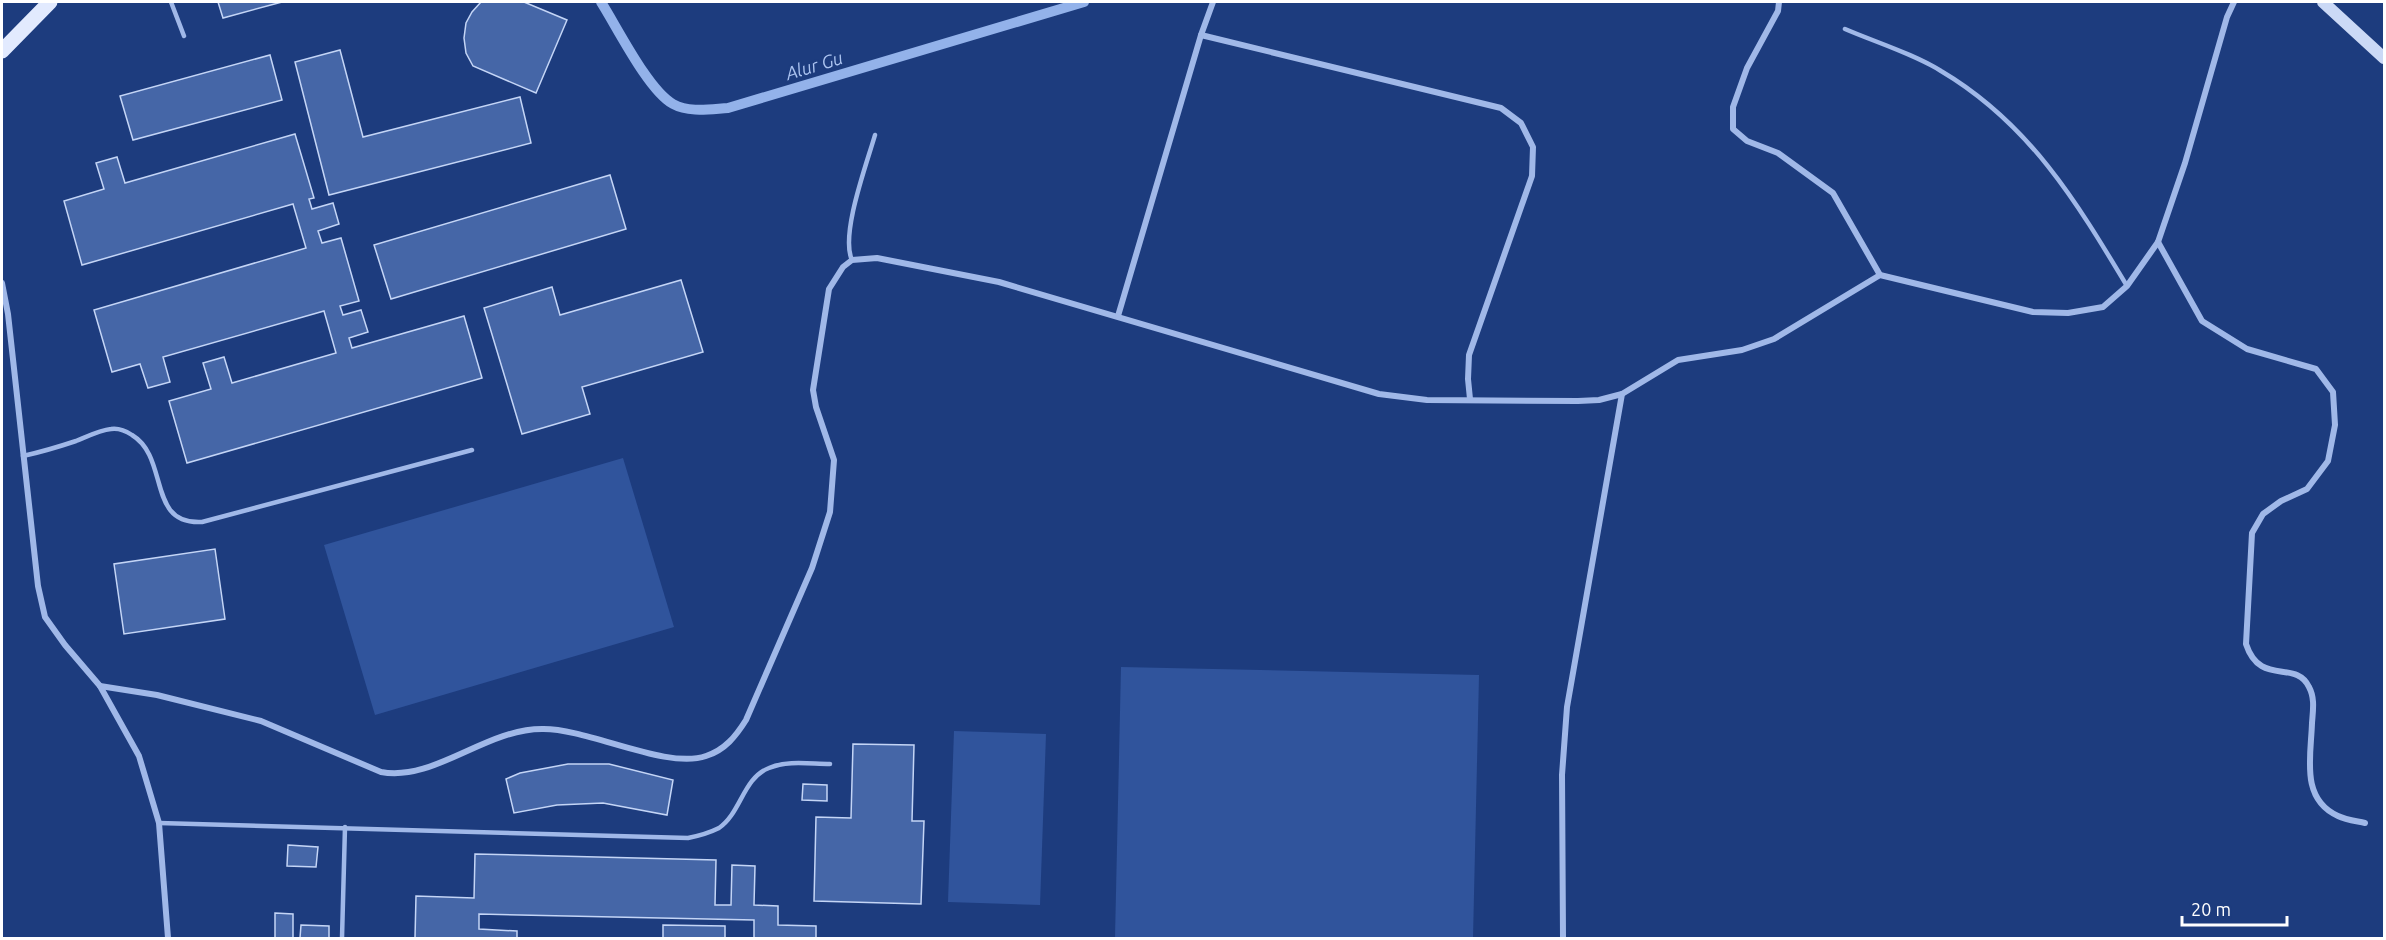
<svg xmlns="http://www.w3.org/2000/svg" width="2386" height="940" font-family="Ubuntu,sans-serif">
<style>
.green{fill:#30549c}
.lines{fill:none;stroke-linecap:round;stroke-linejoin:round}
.stream{stroke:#93b2ea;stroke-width:10}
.building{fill:#4566a7;stroke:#c4d5f6;stroke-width:1.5}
.service{stroke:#a0b8e8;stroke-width:4.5}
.minor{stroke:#a0b8e8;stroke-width:6}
.secondary{stroke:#cbd9f6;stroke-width:12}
.primary{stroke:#e2eafe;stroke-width:15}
.labels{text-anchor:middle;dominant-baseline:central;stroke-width:4.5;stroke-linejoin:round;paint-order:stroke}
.water-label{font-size:18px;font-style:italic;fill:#abc3f0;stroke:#1d3c7e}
</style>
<rect width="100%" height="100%" fill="#1d3c7e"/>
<!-- green -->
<g class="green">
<path d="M623,458L674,627L375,715L324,545Z"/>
<path d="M1121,667L1479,675L1473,938H1115Z"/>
<path d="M954,731L1046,734L1040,905L948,902Z"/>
</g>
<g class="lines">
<!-- stream -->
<path class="stream" d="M601,2C617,27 648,90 673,104C689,113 711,109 728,108L1084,2"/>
</g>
<!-- building -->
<g class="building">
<path d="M218,2H282L223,18Z"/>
<path d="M481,2H524L567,20L536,93L473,66L466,53L464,38L466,23L472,12Z"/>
<path d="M340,50L363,137L520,97L531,143L329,195L295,62Z"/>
<path d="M270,55L282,100L133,140L120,96Z"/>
<path d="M295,134L314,198L309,199L312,209L333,203L339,224L318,231L322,243L341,238L359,301L340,306L343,315L361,310L368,332L349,338L352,348L464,316L482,378L187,463L169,401L211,389L203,363L224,357L232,383L336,353L324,311L163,357L170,382L148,388L140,364L112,372L94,310L306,248L293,204L82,265L64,201L104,189L96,163L117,157L125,183Z"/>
<path d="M610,175L626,229L391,299L374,245Z"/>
<path d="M681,280L703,352L582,387L590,414L522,434L484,308L552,287L560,315Z"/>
<path d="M215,549L225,619L124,634L114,564Z"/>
<path d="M853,744L914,745L912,821H924L921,904L814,901L816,817L851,818Z"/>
<path d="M568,764H609L673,780L667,815L603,803L557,805L514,813L506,779L520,773Z"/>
<path d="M803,784L827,785V801L802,800Z"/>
<path d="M288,845L318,847L316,867L287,866Z"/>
<path d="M475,854L716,860L715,905H731L732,865L755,866L754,905L778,906V925L816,926V938H754V920L479,914V929L517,931V938H415L416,896L474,898Z"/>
<path d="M275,913L293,914V938H275Z"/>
<path d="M301,925L329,926V938H300Z"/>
<path d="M663,925L725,926V938H663Z"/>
</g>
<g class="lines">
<!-- service -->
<g class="service">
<path d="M171,2L184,36"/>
<path d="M1845,29C1875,42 1914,54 1941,71C2029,123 2076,201 2127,286"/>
<path d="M852,260C840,235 867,163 875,135"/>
<path d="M23,456C41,452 58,447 76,441C86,437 100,430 111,429C118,428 126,431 132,435C170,458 146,525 202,522L472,450"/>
<path d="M159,823L688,838C698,836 709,833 719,828C741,813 743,778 769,768C788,760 810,764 830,764"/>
<path d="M342,938L345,827"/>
</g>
<!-- minor -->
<g class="minor">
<path d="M1779,2L1778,11L1747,68L1733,107V129L1747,141L1778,153L1833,193L1880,275"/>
<path d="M1201,35L1213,2"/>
<path d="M2158,242L2202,321L2247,349L2316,369L2333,392L2335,425L2328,461L2307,489L2281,501L2263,514L2252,533L2246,644C2260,687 2296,659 2309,687C2315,698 2313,710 2312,723C2311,756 2300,799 2338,816C2346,820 2356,821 2365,823"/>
<path d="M2,283L8,314L38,586L45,617L65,645L100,686L139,756L159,823L168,938"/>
<path d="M1118,316L1201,35L1501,108L1521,123L1533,147L1532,176L1469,355L1468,379L1470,399"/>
<path d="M100,686L157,695L261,721L381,772C434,782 485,729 542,729C588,728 666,770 706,756C725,750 736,736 746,720L812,568L830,512L834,460L816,407L813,390L829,289L843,267L852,260L877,258L999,282L1379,394L1427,400L1578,401L1599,400L1622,394L1678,360L1742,350L1774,339L1880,275L2033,312L2068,313L2103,307L2127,286L2158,242L2185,163L2227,17L2234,2"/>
<path d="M1563,938L1562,775L1567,707L1622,394"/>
</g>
<!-- secondary -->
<path class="secondary" d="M2323,2L2384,58"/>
<!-- primary -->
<path class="primary" d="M2,51L50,2"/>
</g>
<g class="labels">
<!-- water labels -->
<g class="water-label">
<text transform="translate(814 65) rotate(-17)">Alur Gu</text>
</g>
</g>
<!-- border -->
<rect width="2386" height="940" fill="none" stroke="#ffffff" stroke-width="6"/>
<!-- scale -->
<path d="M2182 916v9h105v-9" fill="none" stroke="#ffffff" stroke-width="3"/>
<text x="2191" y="916" font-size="18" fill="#ffffff" stroke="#1d3c7e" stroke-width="4.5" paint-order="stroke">20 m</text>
</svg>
